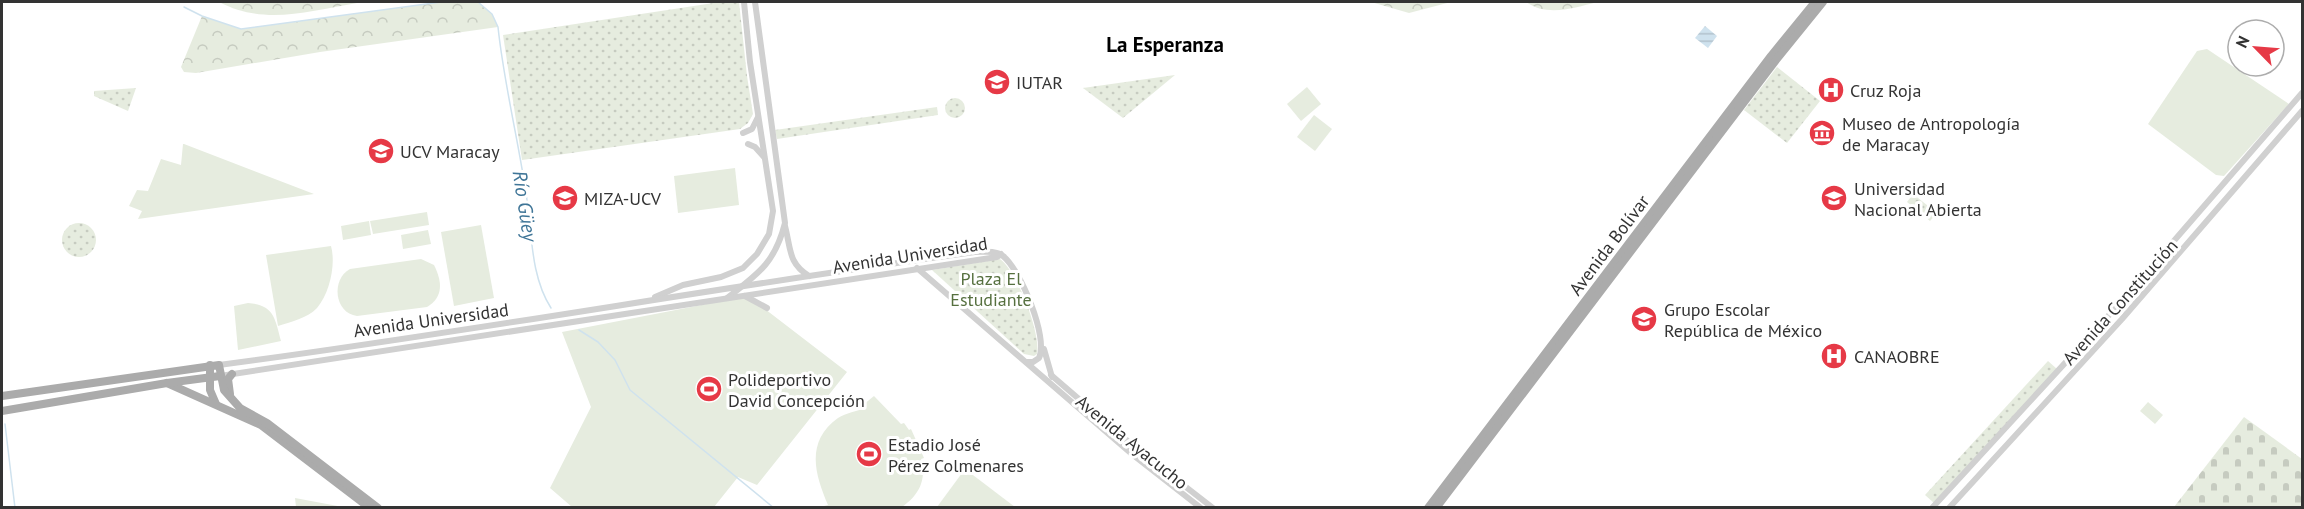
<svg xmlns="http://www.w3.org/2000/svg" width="2304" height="509" font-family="'PT Sans',sans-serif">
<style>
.green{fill:#e6ecdf}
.forest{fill:url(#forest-crowns)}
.cemetery{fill:url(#cemetery-stones)}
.park{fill:url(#park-dots)}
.water{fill:url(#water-rules)}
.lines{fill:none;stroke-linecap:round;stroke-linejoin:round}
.stream{stroke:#cfe2ee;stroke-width:1.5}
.tertiary{stroke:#d0d0d0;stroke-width:6}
.primary{stroke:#ababab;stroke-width:8}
.labels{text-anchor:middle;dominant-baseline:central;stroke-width:6;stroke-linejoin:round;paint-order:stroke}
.poi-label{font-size:18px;fill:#333;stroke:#fff;text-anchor:start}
.street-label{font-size:18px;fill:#333;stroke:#fff}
.park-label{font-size:18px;fill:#56703f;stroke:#fff}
.water-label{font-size:20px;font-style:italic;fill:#3f7597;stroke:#fff}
.quarter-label{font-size:21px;font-weight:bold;fill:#000;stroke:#fff}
</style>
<defs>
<pattern id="forest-crowns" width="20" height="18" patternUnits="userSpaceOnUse" patternTransform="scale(1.5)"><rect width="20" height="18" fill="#e6ecdf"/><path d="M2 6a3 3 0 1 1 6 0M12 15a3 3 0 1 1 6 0" fill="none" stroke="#c6cbc0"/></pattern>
<pattern id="cemetery-stones" width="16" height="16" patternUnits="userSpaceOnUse" patternTransform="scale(1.5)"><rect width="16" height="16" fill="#e6ecdf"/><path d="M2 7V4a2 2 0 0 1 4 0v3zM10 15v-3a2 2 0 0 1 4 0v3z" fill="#c6cbc0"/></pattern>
<pattern id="park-dots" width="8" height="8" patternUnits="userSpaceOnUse" patternTransform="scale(1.5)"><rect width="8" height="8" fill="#e6ecdf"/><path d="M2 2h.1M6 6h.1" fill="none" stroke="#c6cbc0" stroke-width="1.8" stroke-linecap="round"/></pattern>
<pattern id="water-rules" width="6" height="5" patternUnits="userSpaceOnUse" patternTransform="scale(1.5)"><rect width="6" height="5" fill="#cfe2ee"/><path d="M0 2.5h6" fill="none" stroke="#b2c2cd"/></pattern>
</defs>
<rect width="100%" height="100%" fill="#fff"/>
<!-- green -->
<g class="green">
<path d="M2207,49L2289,104L2224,176L2216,175L2148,124L2197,51Z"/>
<path d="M1307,87L1321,104L1301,121L1287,104Z"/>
<path d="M1314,115L1332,129L1315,151L1297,137Z"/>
<path d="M183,144H184L314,194L138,219L142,211L129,206L137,190L148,191L161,159L181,165Z"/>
<path d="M735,168L739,205L678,213L674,176Z"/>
<path d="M427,212L429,225L373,234L370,221Z"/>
<path d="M369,221L371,235L343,240L341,226Z"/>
<path d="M481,225L494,298L454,306L441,232Z"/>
<path d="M428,230L431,244L403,249L401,235Z"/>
<path d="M331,246C336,264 330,293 317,308C308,318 290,322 278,326L266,255Z"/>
<path d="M421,259L434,265C442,281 444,297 427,307L357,316C334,313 331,279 350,269Z"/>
<path d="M748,296L847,372L757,485L738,477L714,507H572L550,488L591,407L562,332Z"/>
<path d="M248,303C274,305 275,318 281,341L238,350L234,306Z"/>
<path d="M874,396L901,424L904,423L909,430L911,429L924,458L921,459C927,480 919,495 902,507H824V506L828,505C815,474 805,442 838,418C846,413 857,411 865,408L863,405Z"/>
<path d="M2148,402L2163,415L2155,424L2140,411Z"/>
<path d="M965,469L1015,507H937Z"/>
<path d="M295,498L343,507H296Z"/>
</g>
<!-- forest -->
<g class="forest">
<path d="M219,2H357V3C308,11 265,26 219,2Z"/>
<path d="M441,2H478L492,14L498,27L320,52L196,73L184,72L181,67L202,16L241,29Z"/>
<path d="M1371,2H1451L1409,13Z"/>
<path d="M1526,2H1597C1574,8 1547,17 1526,2Z"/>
</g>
<!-- cemetery -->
<path class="cemetery" d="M2244,417L2302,459V507H2174Z"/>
<!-- park -->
<g class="park">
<path d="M720,2H739L747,76L753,114L748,123L740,129L522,160L503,35Z"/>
<path d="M1777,67L1820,101L1787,143L1744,110Z"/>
<path d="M1175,75L1123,118L1083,88Z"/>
<path d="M136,88L128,111L94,96V91Z"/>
<circle cx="955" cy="108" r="10"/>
<path d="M937,107L938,115L777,139L775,130Z"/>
<path d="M1913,194L1937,213L1930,221L1907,202Z"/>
<circle cx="79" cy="240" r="17"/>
<path d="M1000,259C1017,271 1041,334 1037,354L1034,356L1024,354L932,270Z"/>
<path d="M2048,361L2057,369L1934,503L1925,495Z"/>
</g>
<!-- water -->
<path class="water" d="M1705,26L1717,36L1708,48L1695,38Z"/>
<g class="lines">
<!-- stream -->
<g class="stream">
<path d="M478,2L492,14L498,27C504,85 519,142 527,200C532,236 531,277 551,308"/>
<path d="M184,7L202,16L241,29L441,2"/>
<path d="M579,330L598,342L615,360L630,390L774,508"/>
<path d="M5,424L15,508"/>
</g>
<!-- tertiary -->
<g class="tertiary">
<path d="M743,133L752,129L758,117"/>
<path d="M748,144L755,147L764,157"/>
<path d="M785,226C791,249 788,263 809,276"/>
<path d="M917,268L1133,455L1201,508"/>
<path d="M745,296L767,308"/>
<path d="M655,297L683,285L721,277L743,268L757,254L769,234L773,211L750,62L744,2"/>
<path d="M727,298C758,274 775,263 785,223L755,2"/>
<path d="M1044,349L1052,377"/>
<path d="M219,365C472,332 723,286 975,252C984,252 995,250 1003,256C1020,269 1049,338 1039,358L1033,362H1027"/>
<path d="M1051,375L1137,449L1213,508"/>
<path d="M220,376L997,257L1001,254"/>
<path d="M1932,508L2121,302L2302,93"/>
<path d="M1949,508L2122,319L2302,111"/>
</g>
<!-- primary -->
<g class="primary">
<path d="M210,365V390L216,404"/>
<path d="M167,383L261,425L366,505"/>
<path d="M230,394L228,379L232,374"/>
<path d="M2,396L219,365L224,390L240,408L267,423L378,508"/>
<path d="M2,411L167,383L220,376"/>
<path d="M1428,508L1771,56L1815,2"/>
<path d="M1436,508L1776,60L1823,2"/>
</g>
</g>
<!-- icons -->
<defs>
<symbol id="university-disc" viewBox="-11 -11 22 22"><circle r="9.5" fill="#e63946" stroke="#fff"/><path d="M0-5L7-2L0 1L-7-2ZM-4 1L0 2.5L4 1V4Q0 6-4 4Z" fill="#fff"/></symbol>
<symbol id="hospital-disc" viewBox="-11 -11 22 22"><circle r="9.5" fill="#e63946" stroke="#fff"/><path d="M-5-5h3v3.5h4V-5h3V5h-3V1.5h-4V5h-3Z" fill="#fff"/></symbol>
<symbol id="museum-disc" viewBox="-11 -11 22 22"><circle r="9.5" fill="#e63946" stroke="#fff"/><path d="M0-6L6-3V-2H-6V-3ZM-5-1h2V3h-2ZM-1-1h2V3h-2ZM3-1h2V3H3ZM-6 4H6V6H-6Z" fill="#fff"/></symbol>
<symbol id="stadium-disc" viewBox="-11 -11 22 22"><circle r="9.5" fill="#e63946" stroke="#fff"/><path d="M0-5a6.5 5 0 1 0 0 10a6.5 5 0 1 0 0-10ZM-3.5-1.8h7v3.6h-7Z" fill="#fff"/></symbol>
</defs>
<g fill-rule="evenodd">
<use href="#university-disc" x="982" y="67" width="30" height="30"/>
<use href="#hospital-disc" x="1816" y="75" width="30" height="30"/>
<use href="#museum-disc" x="1807" y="118" width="30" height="30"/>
<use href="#university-disc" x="366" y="136" width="30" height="30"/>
<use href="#university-disc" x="550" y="183" width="30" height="30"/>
<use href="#university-disc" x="1819" y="183" width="30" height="30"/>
<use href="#university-disc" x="1629" y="304" width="30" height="30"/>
<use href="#hospital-disc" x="1819" y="341" width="30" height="30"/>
<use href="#stadium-disc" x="694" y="374" width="30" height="30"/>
<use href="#stadium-disc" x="854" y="439" width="30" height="30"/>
</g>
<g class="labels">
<!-- poi labels -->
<g class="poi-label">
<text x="1016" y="82">IUTAR</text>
<text x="1850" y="90">Cruz Roja</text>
<text x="1842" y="123">Museo de Antropología<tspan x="1842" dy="21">de Maracay</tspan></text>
<text x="400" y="151">UCV Maracay</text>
<text x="1854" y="188">Universidad<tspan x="1854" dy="21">Nacional Abierta</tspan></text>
<text x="584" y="198">MIZA-UCV</text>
<text x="1664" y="309">Grupo Escolar<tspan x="1664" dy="21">República de México</tspan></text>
<text x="1854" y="356">CANAOBRE</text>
<text x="728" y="379">Polideportivo<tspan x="728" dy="21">David Concepción</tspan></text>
<text x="888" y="444">Estadio José<tspan x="888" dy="21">Pérez Colmenares</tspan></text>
</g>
<!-- street labels -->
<g class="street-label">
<text transform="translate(1609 245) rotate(-53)">Avenida Bolívar</text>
<text transform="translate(910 255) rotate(-9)">Avenida Universidad</text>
<text transform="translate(2120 302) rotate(-48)">Avenida Constitución</text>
<text transform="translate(431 320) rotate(-8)">Avenida Universidad</text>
<text transform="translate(1132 442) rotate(39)">Avenida Ayacucho</text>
</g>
<!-- park labels -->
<g class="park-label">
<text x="991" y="278">Plaza El<tspan x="991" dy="21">Estudiante</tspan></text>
</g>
<!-- water labels -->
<g class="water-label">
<text transform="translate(525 206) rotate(81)">Río Güey</text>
</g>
<!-- quarter labels -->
<g class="quarter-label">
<text x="1165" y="44">La Esperanza</text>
</g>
</g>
<!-- border -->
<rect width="2304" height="509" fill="none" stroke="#333333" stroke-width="6"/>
<!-- north arrow -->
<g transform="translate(2256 48) rotate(295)"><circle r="28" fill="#ffffff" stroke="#adadad" stroke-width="1.5"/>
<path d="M0-4.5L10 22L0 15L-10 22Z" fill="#e63946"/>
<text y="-9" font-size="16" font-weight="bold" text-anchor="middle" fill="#333333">N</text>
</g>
</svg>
